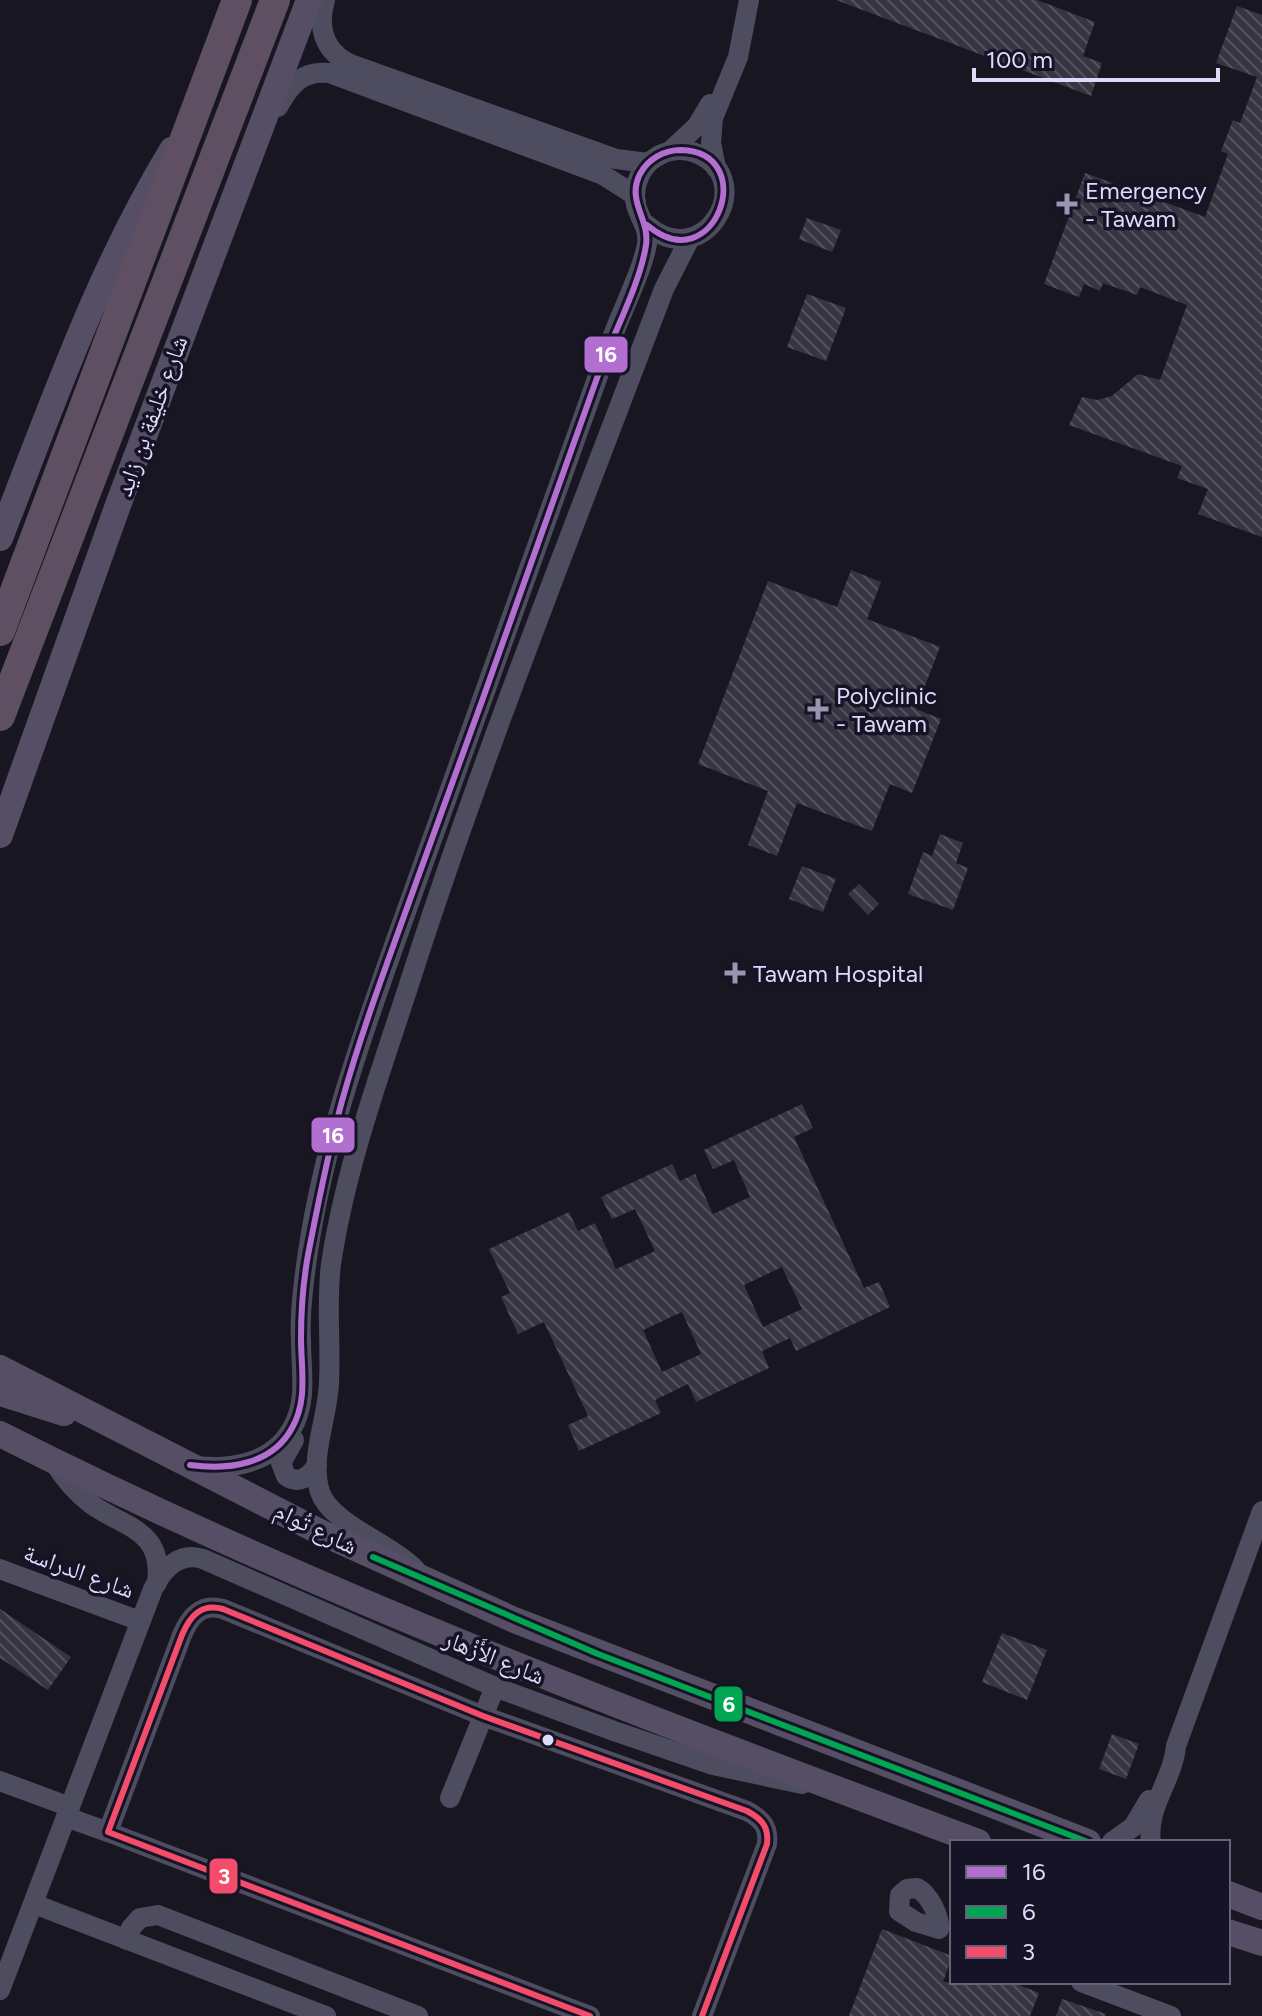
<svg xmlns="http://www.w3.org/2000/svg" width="1262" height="2016" font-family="Figtree,'Noto Naskh Arabic',sans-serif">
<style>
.building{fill:url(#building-back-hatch);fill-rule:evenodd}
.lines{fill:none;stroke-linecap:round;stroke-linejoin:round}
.minor{stroke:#4e4d60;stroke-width:20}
.major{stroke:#554e64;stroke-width:26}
.highway{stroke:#5e5062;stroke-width:30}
.bus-1-casing{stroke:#151325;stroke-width:12}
.bus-2-casing{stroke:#151325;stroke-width:12}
.bus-3-casing{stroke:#151325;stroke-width:12}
.bus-1{stroke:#b36fd0;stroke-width:6}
.bus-2{stroke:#00a651;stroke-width:6}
.bus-3{stroke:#f44d6c;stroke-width:6}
.poi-dot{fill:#9996ae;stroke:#151325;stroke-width:3}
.bus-dot{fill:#dedbfa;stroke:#151325;stroke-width:3}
.labels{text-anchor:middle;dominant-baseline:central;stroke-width:7;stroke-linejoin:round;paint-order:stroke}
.poi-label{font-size:24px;fill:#dedbfa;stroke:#151325;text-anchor:start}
.street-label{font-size:24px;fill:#dedbfa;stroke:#151325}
.line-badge{stroke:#151325;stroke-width:3}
.badge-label{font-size:22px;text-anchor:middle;font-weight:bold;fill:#fff}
</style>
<defs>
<pattern id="building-back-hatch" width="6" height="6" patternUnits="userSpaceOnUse" patternTransform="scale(2)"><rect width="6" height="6" fill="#373542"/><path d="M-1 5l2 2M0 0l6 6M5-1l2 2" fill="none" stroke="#54525e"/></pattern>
</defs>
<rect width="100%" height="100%" fill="#181721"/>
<!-- building -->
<g class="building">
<path d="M836,0H1037L1095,22L1083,56L1102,63L1091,96Z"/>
<path d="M1237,6L1262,15V537L1198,514L1208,489L1177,478L1182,466L1069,425L1082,397L1097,400L1112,396L1138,374L1160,380L1187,305L1140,287L1137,295L1103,283L1100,291L1084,284L1079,297L1044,284L1085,173L1205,217L1228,154L1221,151L1233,120L1240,123L1257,77L1216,63Z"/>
<path d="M807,218L841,230L832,252L799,239Z"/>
<path d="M807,294L846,308L826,361L787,347Z"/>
<path d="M851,570L881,582L867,619L940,647L916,709L941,719L912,793L890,784L872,831L797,803L777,856L748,845L768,791L698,764L768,581L837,607Z"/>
<path d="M940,834L963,843L956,863L968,868L953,910L908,894L923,852L932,856Z"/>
<path d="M802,866L836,879L823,912L789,899Z"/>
<path d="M859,884L879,904L868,915L848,894Z"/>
<path d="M802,1104L813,1128L794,1137L864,1288L879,1282L890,1307L796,1351L790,1338L762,1351L769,1368L696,1402L688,1384L655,1400L661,1413L579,1451L568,1425L588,1416L544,1322L518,1334L501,1297L510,1293L489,1249L569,1212L578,1231L595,1223L616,1269L655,1251L635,1209L612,1219L601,1197L672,1164L680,1181L695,1174L713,1214L750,1197L734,1160L713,1169L704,1150ZM782,1267L802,1309L763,1327L744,1285ZM682,1312L701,1354L662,1372L643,1330Z"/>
<path d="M0,1609L71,1657L48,1690L0,1658Z"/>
<path d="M1002,1633L1047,1650L1027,1700L982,1682Z"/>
<path d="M1112,1734L1139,1744L1126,1779L1099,1769Z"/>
<path d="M882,1929L952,1956L943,1982H1012L1039,1993L1030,2016H849Z"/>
<path d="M1062,1999L1106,2014L1105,2016H1056Z"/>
</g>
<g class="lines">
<!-- minor -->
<g class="minor">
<path d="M325,0C317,28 324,51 350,64L616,159L648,163"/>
<path d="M278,107C290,85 302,70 329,73L603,175L633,194L636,202"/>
<path d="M670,151L697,126L710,104"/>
<path d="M716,168L711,143L713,118L738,57L749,0"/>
<path d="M294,1440L281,1463L286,1476C299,1485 309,1477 317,1465"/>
<path d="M53,1461C63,1477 75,1492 91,1504C124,1528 164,1529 157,1583"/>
<path d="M196,1466C232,1470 272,1463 291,1430C308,1403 301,1371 301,1341C300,1324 301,1308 303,1291C317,1151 369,1016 416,884C477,715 538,546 598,376C607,350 617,324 628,299C635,281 644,263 647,244C649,227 640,220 636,205C632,186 641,165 658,156C670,149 685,148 698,154C759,181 703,274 647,225"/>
<path d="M0,1569L140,1621"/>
<path d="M416,1570C392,1544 331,1524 320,1492C309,1457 328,1418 329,1382C331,1343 326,1304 331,1264C346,1163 383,1066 414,969C488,740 579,515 664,289L690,238"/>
<path d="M0,1781L70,1807"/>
<path d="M450,1798L495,1687"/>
<path d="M66,1817L108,1832"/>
<path d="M1112,1842L1133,1827L1149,1800"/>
<path d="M1151,1842C1146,1807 1173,1780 1176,1746L1262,1511"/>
<path d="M917,1888C929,1894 940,1916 939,1929L916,1922L899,1911L900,1895L907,1889Z"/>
<path d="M34,1904L326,2016"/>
<path d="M127,1940L131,1928L140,1918L158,1915L418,2016"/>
<path d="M1081,1982L1171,2016"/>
<path d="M0,1990L153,1589C163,1569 179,1551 203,1559L495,1687L614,1731L713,1765L802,1784"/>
<path d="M590,2016L108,1832L182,1635C190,1616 201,1603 223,1609L483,1716L747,1811C762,1819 769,1827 767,1844L702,2016"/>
</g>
<!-- major -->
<g class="major">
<path d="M0,538C52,406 98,271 172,150"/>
<path d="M0,835L118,505L309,0"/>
<path d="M0,1368L322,1533L512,1619L1088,1842"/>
<path d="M0,1393L64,1413"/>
<path d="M0,1434C316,1594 647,1718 978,1842"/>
<path d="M1228,1894L1262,1907"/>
<path d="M1228,1932L1262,1943"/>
</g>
<!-- highway -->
<g class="highway">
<path d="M0,631L237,0"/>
<path d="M0,716L275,0"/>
</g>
<defs>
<path id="bus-1" d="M190,1465C228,1470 272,1465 292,1428C308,1400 301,1369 301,1338C301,1311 303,1283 308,1255C318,1204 328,1152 342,1101C363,1026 391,953 417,880C478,713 538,546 597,378C611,338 640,285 646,245C650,219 626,201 640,174C648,159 664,150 681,150C761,152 715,283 647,225"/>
<path id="bus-2" d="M373,1557L598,1654L1088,1842"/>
<path id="bus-3" d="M590,2016L108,1832L182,1635C190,1616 201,1603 223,1609L483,1716L747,1811C762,1819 769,1827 767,1844L702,2016"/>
</defs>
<!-- bus-1 casing -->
<use href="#bus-1" class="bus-1-casing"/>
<!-- bus-2 casing -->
<use href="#bus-2" class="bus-2-casing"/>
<!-- bus-3 casing -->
<use href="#bus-3" class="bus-3-casing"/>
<!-- bus-1 -->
<use href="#bus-1" class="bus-1"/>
<!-- bus-2 -->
<use href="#bus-2" class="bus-2"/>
<!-- bus-3 -->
<use href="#bus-3" class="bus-3"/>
</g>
<!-- markers -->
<g class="poi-dot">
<path d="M1063 192h8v8h8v8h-8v8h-8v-8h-8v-8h8z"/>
<path d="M814 697h8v8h8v8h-8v8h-8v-8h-8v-8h8z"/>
<path d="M731 961h8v8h8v8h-8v8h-8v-8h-8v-8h8z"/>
</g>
<circle class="bus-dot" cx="548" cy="1740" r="7"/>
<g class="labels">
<!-- poi labels -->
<g class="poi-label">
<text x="1085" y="190">Emergency<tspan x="1085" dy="28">- Tawam</tspan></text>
<text x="836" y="695">Polyclinic<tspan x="836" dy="28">- Tawam</tspan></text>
<text x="753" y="973">Tawam Hospital</text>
</g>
<!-- street labels -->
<g class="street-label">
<text transform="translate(151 416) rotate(-70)">شارع خليفة بن زايد</text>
<text transform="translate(316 1528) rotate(26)">شارع تُوام</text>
<text transform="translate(79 1571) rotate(20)">شارع الدراسة</text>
<text transform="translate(494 1657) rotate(22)">شارع الأَزْهار</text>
</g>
</g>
<g class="line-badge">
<rect x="583" y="335" width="46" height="39" rx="8" fill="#b36fd0"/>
<rect x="310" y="1116" width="46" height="38" rx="8" fill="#b36fd0"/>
<rect x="713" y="1685" width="31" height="38" rx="8" fill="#00a651"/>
<rect x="208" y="1857" width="31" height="38" rx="8" fill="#f44d6c"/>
</g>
<g class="badge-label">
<text x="606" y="362">16</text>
<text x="333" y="1143">16</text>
<text x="729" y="1712">6</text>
<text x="224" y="1884">3</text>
</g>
<!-- legend -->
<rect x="950" y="1840" width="280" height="144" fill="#151325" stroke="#65637a" stroke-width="2"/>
<rect x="966" y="1866" width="40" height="12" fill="#b36fd0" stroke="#65637a" stroke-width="2"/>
<text x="1022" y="1880" font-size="24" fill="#dedbfa">16</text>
<rect x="966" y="1906" width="40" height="12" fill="#00a651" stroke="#65637a" stroke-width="2"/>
<text x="1022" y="1920" font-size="24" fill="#dedbfa">6</text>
<rect x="966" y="1946" width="40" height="12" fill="#f44d6c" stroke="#65637a" stroke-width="2"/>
<text x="1022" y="1960" font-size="24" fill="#dedbfa">3</text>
<!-- scale -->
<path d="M974 68v12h244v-12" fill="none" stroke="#dedbfa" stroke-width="4"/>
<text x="986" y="68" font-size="24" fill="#dedbfa" stroke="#151325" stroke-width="6" paint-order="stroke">100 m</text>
</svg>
